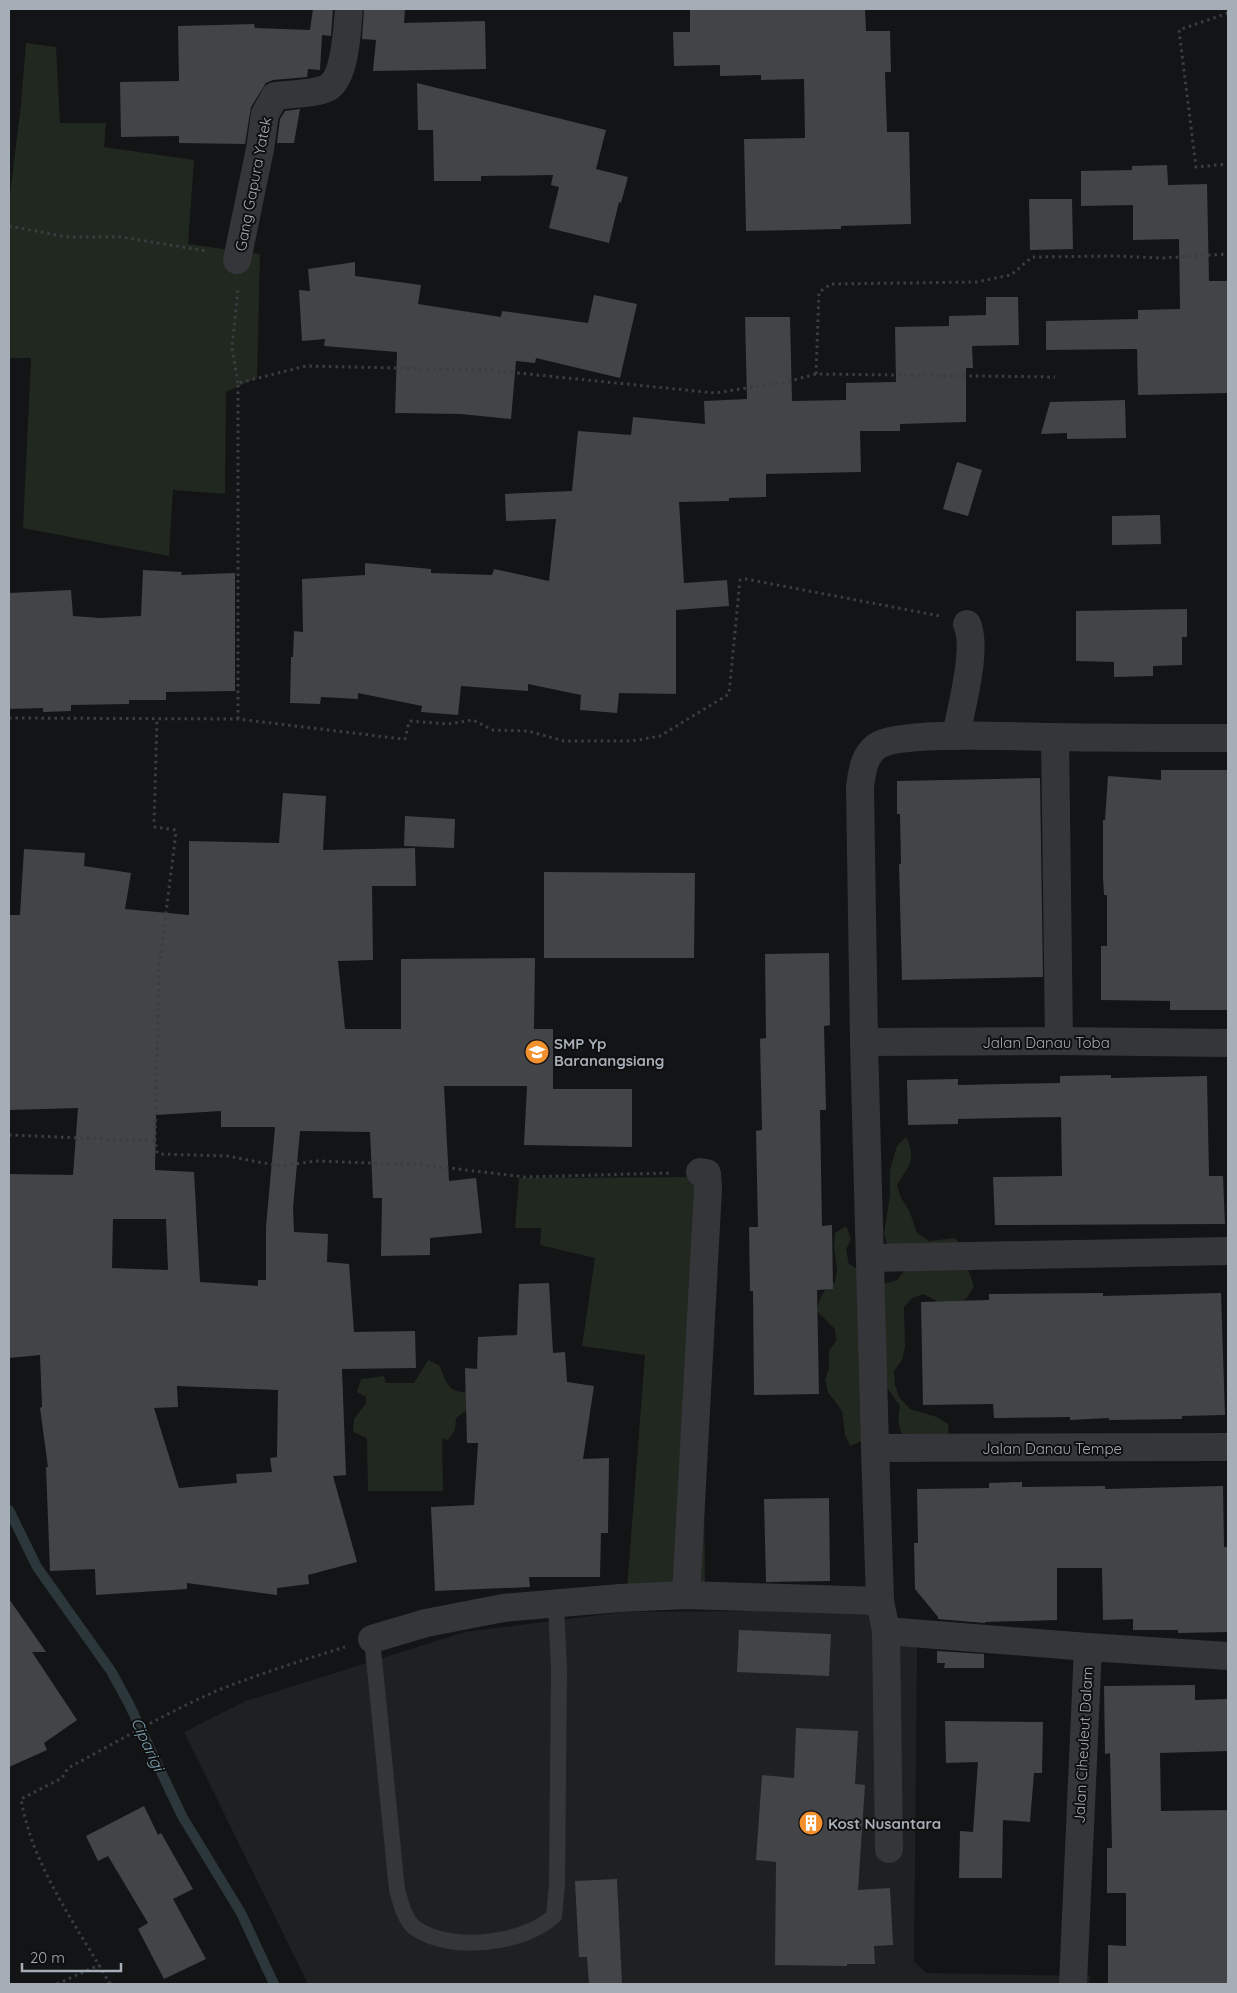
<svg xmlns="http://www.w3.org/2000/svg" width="1237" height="1993" font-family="Quicksand,sans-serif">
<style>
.built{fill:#1f2022}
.green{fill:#202820}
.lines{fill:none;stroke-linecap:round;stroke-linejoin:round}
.stream{stroke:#2c373b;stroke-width:10}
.building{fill:#424448;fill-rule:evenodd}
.path{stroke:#3a3e41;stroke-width:3;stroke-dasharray:2.5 4;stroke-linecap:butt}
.service{stroke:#34363a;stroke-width:16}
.minor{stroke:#34363a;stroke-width:28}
.labels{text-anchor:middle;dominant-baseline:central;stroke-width:4;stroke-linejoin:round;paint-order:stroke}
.street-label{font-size:15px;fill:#a5adb6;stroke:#0f0f10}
.poi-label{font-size:15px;font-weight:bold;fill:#a5adb6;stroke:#0f0f10;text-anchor:start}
.water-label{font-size:16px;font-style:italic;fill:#7ba1b1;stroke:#0f0f10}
</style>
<rect width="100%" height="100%" fill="#131415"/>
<!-- built -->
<path class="built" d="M880,1610L906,1630L917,1650L914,1962L927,1973L1090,1976L1089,1984H308L184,1732L246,1701L465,1632L624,1612Z"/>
<!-- green -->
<g class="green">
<path d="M26,43L56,47L60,123H106L104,147L194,160L188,244L260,254L257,378L226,392L225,494L173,490L169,556L23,528L31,358H9V203L21,104Z"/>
<path d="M906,1137C917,1159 909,1166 897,1185L901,1198L909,1210L917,1233L929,1241L955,1238L964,1248L965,1261L974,1286L967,1298L957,1307L945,1306L924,1294L912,1298L904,1307L905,1347L902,1360L894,1371L895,1385L899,1397L910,1409L937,1417L948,1424L949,1439L906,1441C898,1428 897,1420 900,1406L886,1386L862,1441L850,1446L845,1435L842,1411L828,1392L825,1380L829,1368V1351L836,1341L835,1329L817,1311L819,1301L825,1290L835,1282L837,1270L834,1246L835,1233L846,1226L851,1239L846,1250L849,1264L884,1284L897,1280L906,1269L887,1245L884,1233L890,1195V1170L897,1146Z"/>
<path d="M701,1177L705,1588L627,1589L645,1355L582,1346L595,1258L540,1245L541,1228H515L519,1178Z"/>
<path d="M428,1360L439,1365C448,1385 448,1394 472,1392L467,1410L456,1418L455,1430L448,1440L442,1438L443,1491H368L367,1438L353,1432L354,1419L366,1403V1397L357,1392L361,1379L384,1376L386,1383H414Z"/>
</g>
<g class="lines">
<!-- stream -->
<path class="stream" d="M9,1510L37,1567L111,1671L129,1704L182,1816L241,1913L274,1984"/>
</g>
<!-- building -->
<g class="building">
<path d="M313,9H333L331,36L322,35L320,70L308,69L307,77L273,80L266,83L251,107L245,144L179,143V136L121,137L120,82L179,81L178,26L254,24L255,28L310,30Z"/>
<path d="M364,9H405L404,23L485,21L486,69L373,71L376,40L362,39Z"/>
<path d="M690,9H865L866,31H890L891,72H885L887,132H909L911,224L841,226V229L746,231L744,139L805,138L804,79L761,80V75L720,76V65L674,66L673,32H690Z"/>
<path d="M417,83L606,130L596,169L628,177L621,203L619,202L609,243L549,228L559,187L551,185L553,175L481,176V181H434L433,130H418Z"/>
<path d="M300,109L294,143H277L280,119L285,111Z"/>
<path d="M1167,165L1168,185L1207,184L1209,281H1228V393L1138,395L1137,349L1046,350V321L1138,319V310L1180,309L1179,239L1133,240V205L1081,206V171L1132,170V166Z"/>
<path d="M1029,199H1072L1073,249L1030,250Z"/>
<path d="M355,262V276L421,285L418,304L501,317L502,311L588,323L594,295L637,304L620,378L536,358L535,363L516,361L511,419L461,414L395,413L397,352L324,346L325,339L302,341L299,290L310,291L308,269Z"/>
<path d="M986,297H1018L1019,345L972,346L973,368H966V422L900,424V431H860L861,472L766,474V497L729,498V501L679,502L684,583L727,580L729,606L676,610V694L619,693L617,713L580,710L581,695L528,684V691L461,686L458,715L421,712L422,706L358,693V699L321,697L320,704L290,703L291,657H293L294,631L303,632L302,579L365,575V563L431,569V573L492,575L494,569L549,581L556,519L506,521L505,494L572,491L578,431L631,435L633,417L705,424L704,401L747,399L745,317H790L792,401L846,400V383L896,382L895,327L949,326V316L986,315Z"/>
<path d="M1125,400L1126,438L1067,439V433L1041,434L1050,402Z"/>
<path d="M957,462L982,470L968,516L943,509Z"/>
<path d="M1160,515L1161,544L1112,545V516Z"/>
<path d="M143,570L182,572L181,575L235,573V691L166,692V700H129V704L71,705V711L43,712V708L9,709V593L71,590L73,616L100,618L141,616Z"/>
<path d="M1187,609V637H1182V665L1153,666V676L1114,677V662L1076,661V611Z"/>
<path d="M1161,770H1228V1010H1170V1001L1101,1000V946H1107V895H1104L1103,877V820H1105L1108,776L1161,780Z"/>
<path d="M1040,778L1043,977L902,980L899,864H901L900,814H897V781Z"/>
<path d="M283,793L326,796L323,850L415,848L416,886H372L373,960L338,961L345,1029H401V959L535,958L534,1029H553V1089H632V1147L524,1145L527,1086H444L449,1181L476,1178L482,1233L430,1238V1255L381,1256L382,1198H373L370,1132L300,1131L293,1208L294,1232L328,1234L327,1262L349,1264L354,1332L415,1331L416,1368L342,1369L346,1475L333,1476L357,1562L308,1575L309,1584L277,1588V1595L187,1583V1589L96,1595L95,1569L50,1571L46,1467H48L40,1408L42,1407L40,1355L9,1358V1174L73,1175L78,1108L9,1110V915H20L24,849L85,853L84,866L131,873L125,909L189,915V841L279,843ZM221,1111V1127H275L266,1227V1280H258V1286L200,1282L194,1172L155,1170L156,1115ZM113,1219H166L168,1270L112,1268ZM177,1386L278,1390L277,1457L270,1458L272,1472L236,1474L237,1483L179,1488L154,1408L178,1407Z"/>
<path d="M405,816L455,819L454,848L404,846Z"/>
<path d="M544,872L695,873L694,958H544Z"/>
<path d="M829,953L830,1025L824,1026L826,1110H820L822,1226L832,1225L833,1289L817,1290L819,1394L754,1395L753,1291H750L749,1227H758L756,1131L762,1130L760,1039L766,1038L765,954Z"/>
<path d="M1111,1075V1078L1207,1076L1209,1176H1223L1225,1224L995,1225L993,1177L1062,1176L1061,1117L958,1119V1124L908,1125L907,1080L958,1079V1085L1060,1083V1076Z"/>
<path d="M549,1283L553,1353L565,1352L567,1382L594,1386L583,1459L609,1458L608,1533H601L600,1577H529L530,1587L435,1591L431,1507L474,1505L478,1443H467L465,1368L477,1369L478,1337L517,1335L519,1284Z"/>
<path d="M1103,1293V1296L1221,1293L1225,1415L1182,1416V1419L1109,1420V1418L1070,1420V1417L994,1418L993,1404L923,1405L921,1302L989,1300V1294Z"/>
<path d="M1022,1482V1487L1105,1486V1489L1223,1486L1224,1547H1228V1632L1178,1633V1630H1133V1619L1103,1620L1102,1568H1057V1620L985,1622V1623L938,1619V1617L915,1589L914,1543H918L917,1489L989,1488V1483Z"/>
<path d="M829,1498L830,1581L766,1582L764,1499Z"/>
<path d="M9,1599L46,1652H32L77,1720L44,1743L47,1750L9,1767Z"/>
<path d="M739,1630L831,1634L829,1676L737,1672Z"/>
<path d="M937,1651L984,1654V1668H944L945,1663H937Z"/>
<path d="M1195,1685V1700L1228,1699V1751L1160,1753L1161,1811L1228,1810V1984H1108V1945L1126,1946V1893H1107V1848H1112L1110,1753L1105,1754L1104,1686Z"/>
<path d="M945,1721L1043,1722L1042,1773H1034L1030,1822L1003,1820L1002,1878H959L960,1831L973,1832L978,1762L946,1763Z"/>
<path d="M796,1728L858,1731L855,1784L865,1785L858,1890L890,1888L893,1945L874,1946L875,1964H847V1966L775,1965L776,1862L756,1860L762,1775L794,1778Z"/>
<path d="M144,1806L158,1835L161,1833L193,1889L173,1899L206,1959L164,1979L138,1929L148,1923L108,1856L98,1861L86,1836Z"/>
<path d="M617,1879L622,1984H589L587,1957H579L575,1881Z"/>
</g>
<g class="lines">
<!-- path -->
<g class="path">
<path d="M1228,13L1179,30L1196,167L1228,164"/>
<path d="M9,226L67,237H121L207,251"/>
<path d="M816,374L819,292L831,284L976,282L1011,275L1032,257L1116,256L1161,258L1228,254"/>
<path d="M238,383L232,348L238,289"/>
<path d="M9,718L238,719L402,739H405L409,722L410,721L448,724L473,720L493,730L528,731L564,741H632L660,736L729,694L740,580L746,579L940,616"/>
<path d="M238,719V383L306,366L488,370L715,393L786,382L816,374L1055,377"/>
<path d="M9,1135L155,1141L157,1152L159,1154L227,1156L280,1166L316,1161L425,1165L524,1177L671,1173"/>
<path d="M155,1141L159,969L176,832L175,830L155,827L154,823L157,720"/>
<path d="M57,1984L99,1965"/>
<path d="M110,1984C77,1926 32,1866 21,1799L62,1778L68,1768C119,1741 169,1711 221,1689C262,1673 303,1660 345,1647"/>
</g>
<!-- service -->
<path class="service" d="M372,1639L397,1890C401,1903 404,1919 415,1928C450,1953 524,1944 554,1916L557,1885L559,1670L556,1603"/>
<!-- minor -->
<g class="minor">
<path d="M237,260L260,149L265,114L275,96C289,94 318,94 329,87C346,75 347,28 349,9"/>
<path d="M956,736C961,708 978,649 967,624"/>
<path d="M1055,737L1059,1041"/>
<path d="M1228,738C1170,738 1112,738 1054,737C1021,737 899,730 877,746C864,755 862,772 860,787L864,1042L875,1448L880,1601L886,1631L1088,1647L1228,1656"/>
<path d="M864,1042L1059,1041L1228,1043"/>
<path d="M870,1258L1228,1251"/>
<path d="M875,1448L1228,1447"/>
<path d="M686,1595L708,1189L707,1173L700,1172"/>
<path d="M886,1631L889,1849"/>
<path d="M372,1639L426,1623L503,1608L620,1598L686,1595L880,1601"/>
<path d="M1073,1984L1088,1647"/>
</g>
</g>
<!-- icons -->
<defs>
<symbol id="school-disc" viewBox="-11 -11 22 22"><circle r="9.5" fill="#f3902e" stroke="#0f0f10"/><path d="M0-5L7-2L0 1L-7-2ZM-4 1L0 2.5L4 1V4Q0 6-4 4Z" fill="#fff"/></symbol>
<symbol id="building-disc" viewBox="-11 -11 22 22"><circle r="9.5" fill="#f3902e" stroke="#0f0f10"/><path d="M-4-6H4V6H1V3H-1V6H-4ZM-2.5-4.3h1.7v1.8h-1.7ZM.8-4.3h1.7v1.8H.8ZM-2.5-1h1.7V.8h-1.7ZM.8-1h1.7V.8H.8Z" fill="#fff"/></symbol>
</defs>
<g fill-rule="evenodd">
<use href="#school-disc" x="523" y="1038" width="28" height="28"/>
<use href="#building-disc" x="797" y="1809" width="28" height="28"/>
</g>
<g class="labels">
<!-- street labels -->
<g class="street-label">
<text transform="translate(253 184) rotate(-79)">Gang Gapura Yatek</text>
<text x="1046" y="1042">Jalan Danau Toba</text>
<text x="1052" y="1448">Jalan Danau Tempe</text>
<text transform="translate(1083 1745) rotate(-87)">Jalan Ciheuleut Dalam</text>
</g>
<!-- poi labels -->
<g class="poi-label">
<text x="554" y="1043">SMP Yp<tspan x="554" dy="17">Baranangsiang</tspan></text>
<text x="828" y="1823">Kost Nusantara</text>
</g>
<!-- water labels -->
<g class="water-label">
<text transform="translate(148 1744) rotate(65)">Ciparigi</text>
</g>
</g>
<!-- border -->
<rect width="1237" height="1993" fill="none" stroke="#a5adb6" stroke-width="20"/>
<!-- scale -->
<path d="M22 1963v8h99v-8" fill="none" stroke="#a5adb6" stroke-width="2.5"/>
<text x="30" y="1963" font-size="15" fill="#a5adb6" stroke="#0f0f10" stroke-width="4" paint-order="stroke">20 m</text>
</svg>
